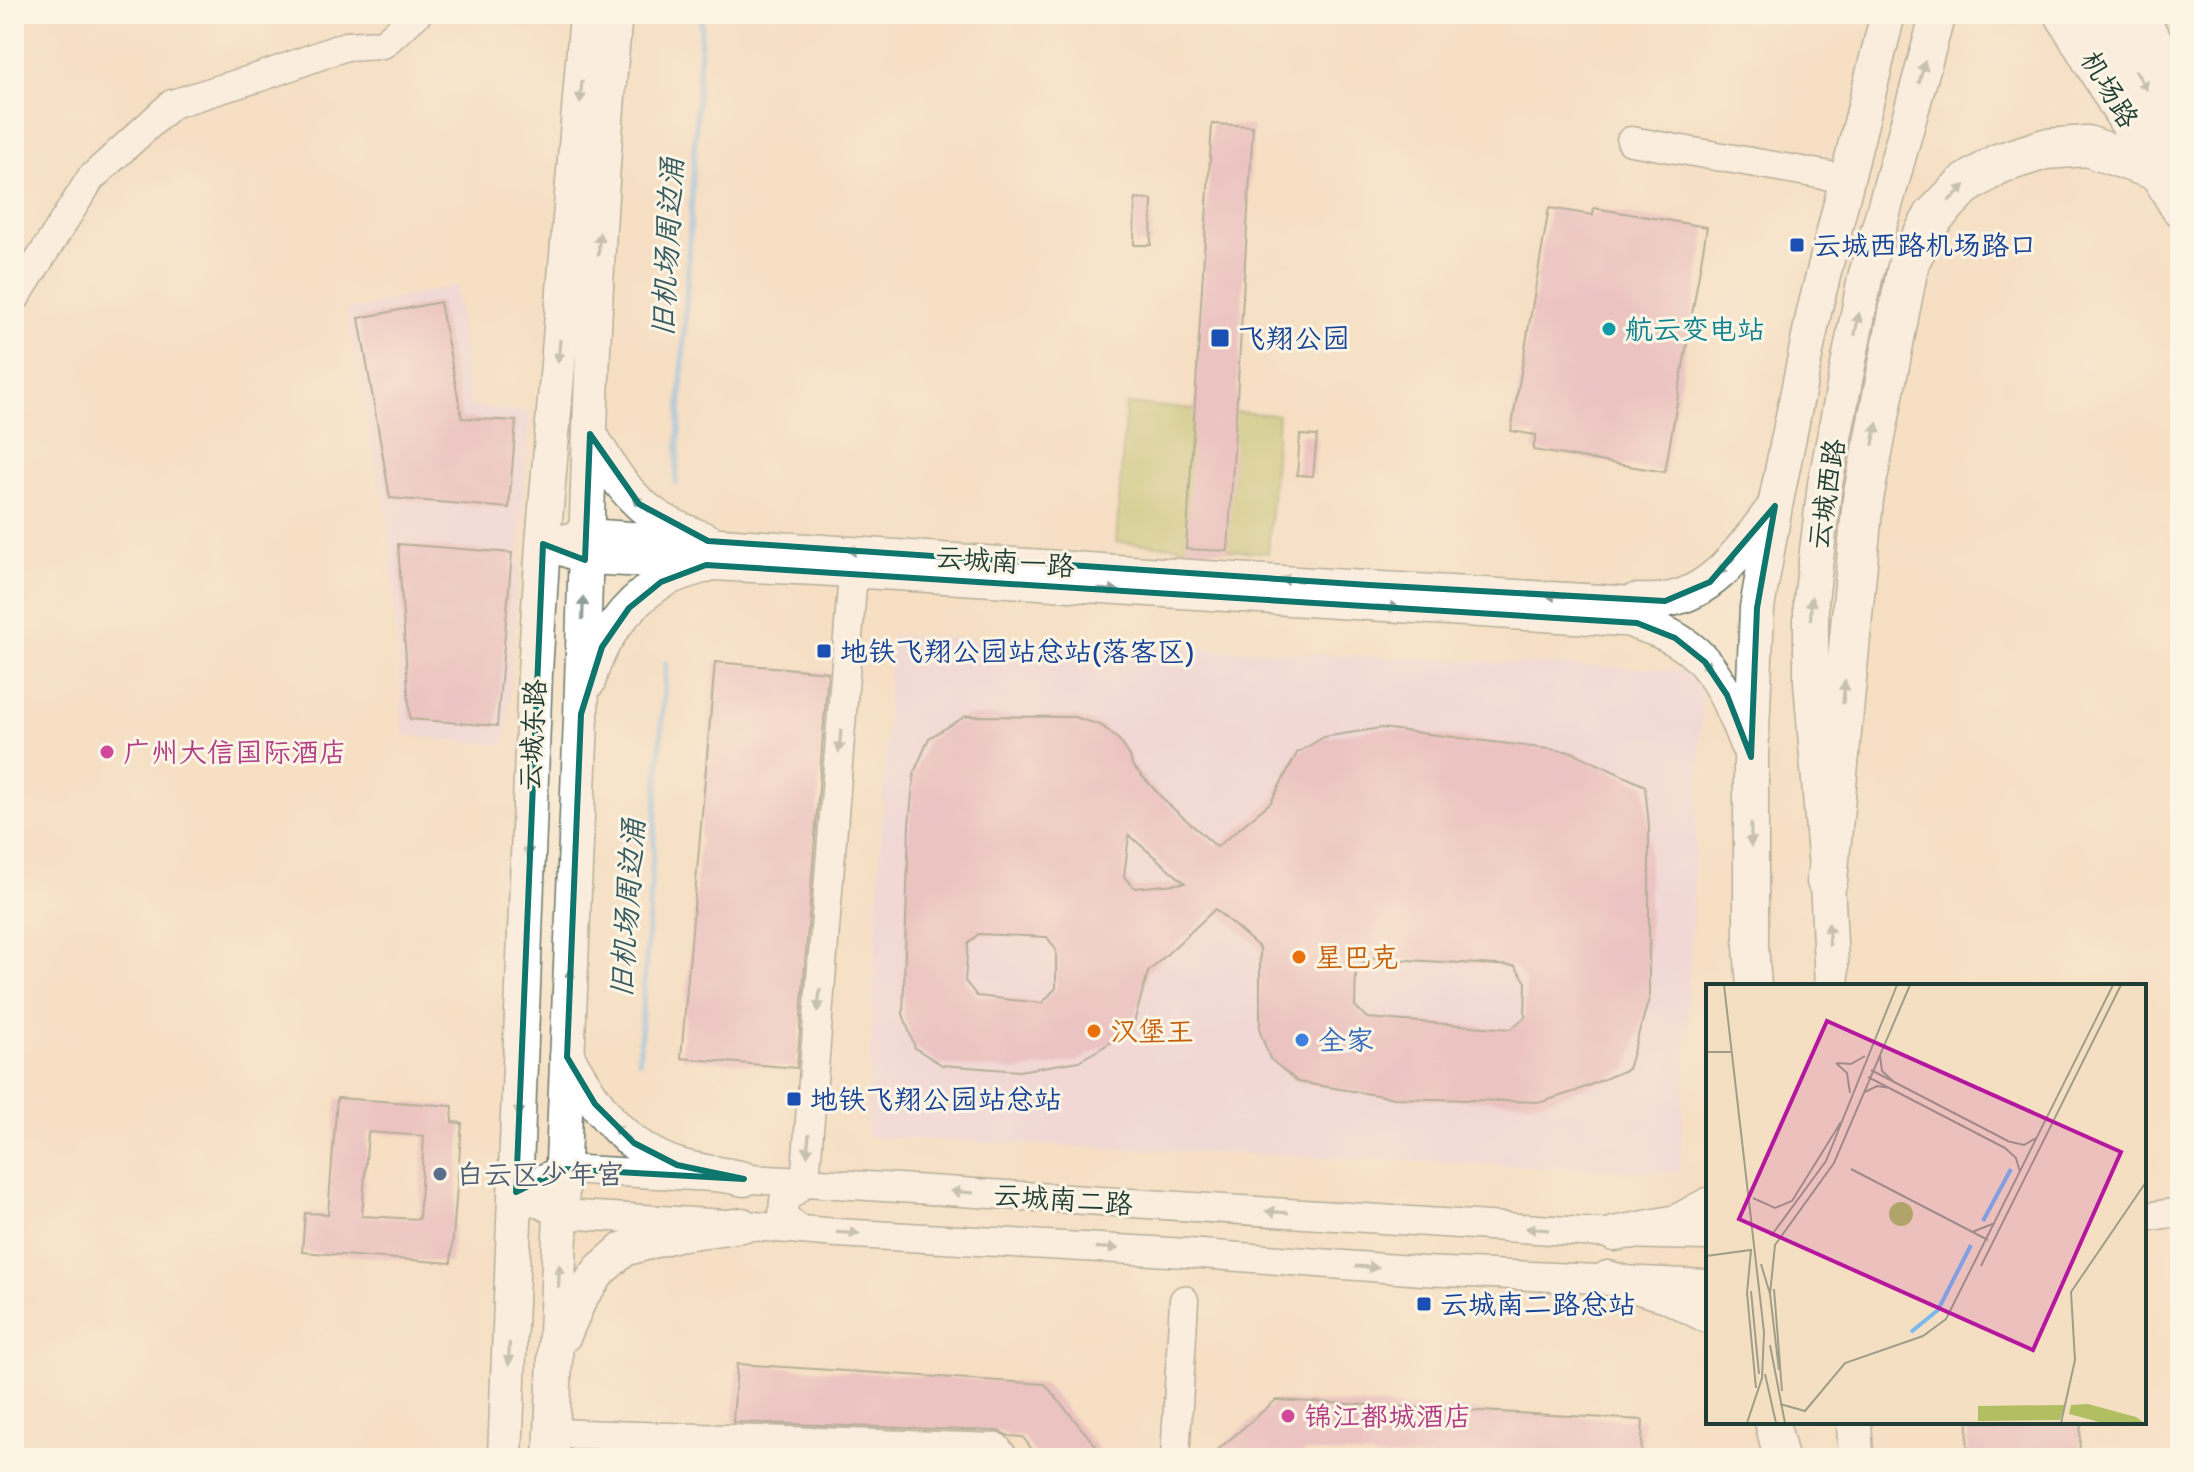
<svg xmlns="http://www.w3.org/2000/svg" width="2194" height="1472" font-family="Itim,'LXGW WenKai TC',sans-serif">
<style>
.built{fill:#ead1ec}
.green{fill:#b1be61;stroke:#687e4a;stroke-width:2}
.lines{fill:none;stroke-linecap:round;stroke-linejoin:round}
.stream{stroke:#79b9ed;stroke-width:6}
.building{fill:#dea2bf;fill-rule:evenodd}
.minor-casing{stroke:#6a7666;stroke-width:31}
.major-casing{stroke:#6a7666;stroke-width:37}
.highway-casing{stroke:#6a7666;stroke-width:43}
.minor{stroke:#fff;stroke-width:28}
.major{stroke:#fff;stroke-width:34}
.highway{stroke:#fff;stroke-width:40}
.oneway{fill:#8f9e9a}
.marked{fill:none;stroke:#0f766e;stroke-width:6;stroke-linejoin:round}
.transit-dot{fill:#1a4fb4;stroke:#fcf5e5;stroke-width:3}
.culture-dot{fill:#0f9aa8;stroke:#fcf5e5;stroke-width:3}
.hotel-dot{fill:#d1479c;stroke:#fcf5e5;stroke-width:3}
.food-dot{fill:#e8710a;stroke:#fcf5e5;stroke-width:3}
.shop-dot{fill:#3f7fe0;stroke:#fcf5e5;stroke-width:3}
.service-dot{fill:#5c6f8a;stroke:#fcf5e5;stroke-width:3}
.labels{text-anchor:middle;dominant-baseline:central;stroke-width:6;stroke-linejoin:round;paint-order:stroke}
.street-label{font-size:28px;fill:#1f3d34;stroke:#fcf5e5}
.transit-label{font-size:28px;fill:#164399;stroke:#fcf5e5;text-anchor:start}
.culture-label{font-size:28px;fill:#0d838f;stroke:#fcf5e5;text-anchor:start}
.hotel-label{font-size:28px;fill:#b23c85;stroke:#fcf5e5;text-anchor:start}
.food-label{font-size:28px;fill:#c56008;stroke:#fcf5e5;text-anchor:start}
.shop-label{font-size:28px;fill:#366cbe;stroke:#fcf5e5;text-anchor:start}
.service-label{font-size:28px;fill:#4e5e75;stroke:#fcf5e5;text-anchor:start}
.water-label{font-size:30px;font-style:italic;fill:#365c62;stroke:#fcf5e5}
.inset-river{fill:none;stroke:#79b9ed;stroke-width:4}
.inset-road{fill:none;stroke:#9f9e89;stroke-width:2}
.view{fill:#b5179e;fill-opacity:0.15;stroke:#b5179e;stroke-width:4}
.inset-edge{fill:none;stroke:#1f3d34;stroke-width:4}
</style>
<rect width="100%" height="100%" fill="#fcf5e5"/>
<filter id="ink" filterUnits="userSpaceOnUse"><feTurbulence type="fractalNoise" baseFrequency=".0125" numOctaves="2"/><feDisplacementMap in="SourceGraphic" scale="16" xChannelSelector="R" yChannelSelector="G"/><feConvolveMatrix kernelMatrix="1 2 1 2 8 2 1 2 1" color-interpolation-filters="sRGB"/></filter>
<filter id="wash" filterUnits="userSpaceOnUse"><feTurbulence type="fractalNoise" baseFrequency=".006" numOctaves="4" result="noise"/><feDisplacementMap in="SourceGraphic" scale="32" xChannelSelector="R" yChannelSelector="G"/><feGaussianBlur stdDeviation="1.8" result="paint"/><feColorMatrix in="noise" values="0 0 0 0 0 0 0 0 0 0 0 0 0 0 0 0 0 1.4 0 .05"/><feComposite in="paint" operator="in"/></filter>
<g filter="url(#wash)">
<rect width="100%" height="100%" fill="#f5dfc2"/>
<!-- built -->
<g class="built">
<path d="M456,286L470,406L530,411L506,746L404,735L388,523L345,311Z"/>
<path d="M891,635L1704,671L1680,1173L866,1137Z"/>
</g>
<!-- green -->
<path class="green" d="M1126,404L1278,415L1268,553L1116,542Z"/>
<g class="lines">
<!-- stream -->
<g class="stream">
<path d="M676,483L702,14"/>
<path d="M639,1060L666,663"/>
</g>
</g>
<g id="blocks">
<!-- building -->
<g class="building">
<path d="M1212,124L1253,126L1228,551L1186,549Z"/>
<path d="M1135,199L1152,200L1151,245H1134Z"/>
<path d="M1549,208L1593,215L1594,208L1707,227L1665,472L1533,450L1536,435L1511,431Z"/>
<path d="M440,302L462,418L516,421L509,508L390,498L359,318Z"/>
<path d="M1300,435L1317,436L1313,476L1297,475Z"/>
<path d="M398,544L512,553L497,726L410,719Z"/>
<path d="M715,662L828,672L797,1068L681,1058Z"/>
<path d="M966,716L1075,717L1102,726L1119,740L1130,756L1132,765L1168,804L1217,847L1271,802L1297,753L1324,737L1381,728L1572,752L1645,786L1649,826V999L1628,1069L1576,1091L1542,1102L1394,1098L1298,1082L1270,1059L1260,1032V948L1215,909L1148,972L1132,1030L1079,1061L1019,1071L942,1065L915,1048L903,1014L909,825L914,773L929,738ZM1129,835L1185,883L1135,888L1124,877ZM978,934L1047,937L1056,950V988L1042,1003L977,996L965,981L968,944ZM1371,958L1515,966L1526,982L1525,1017L1511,1029L1367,1018L1355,1006L1356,969Z"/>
<path d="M337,1098L453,1106L452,1122L462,1123L451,1263L302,1252L305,1213L328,1214ZM368,1132L424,1136L419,1219L362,1216Z"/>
<path d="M737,1364L1045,1384L1106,1458H1038L1023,1437L1009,1436L998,1431L733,1422Z"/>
<path d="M1276,1400L1643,1420L1641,1458H1373V1456L1304,1452L1303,1458H1208Z"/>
<path d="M1968,1422H2081L2079,1458H1967Z"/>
</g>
</g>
</g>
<g filter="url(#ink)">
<use href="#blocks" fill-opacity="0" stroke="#6a7666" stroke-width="2"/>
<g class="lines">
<defs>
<g id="minor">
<path d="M1631,141L1847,179"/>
<path d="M14,300L91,178L172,104L263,76L346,46L383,44L417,14"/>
<path d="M567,538L586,533L1297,581L1635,601"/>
<path d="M543,544L585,560L817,571L1637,623"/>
<path d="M516,1192L561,1214L742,1225L837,1233L1188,1253L1423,1271L1708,1284"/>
<path d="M516,1192L563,1169L805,1182L1614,1234L1708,1236"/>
<path d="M2144,1217L2180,1212"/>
<path d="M799,1229L783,1216L784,1200L805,1182L853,574"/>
<path d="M552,1433L997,1448L1004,1458"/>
<path d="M1175,1458L1184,1300"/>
</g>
<g id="major">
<path d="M590,434C608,465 625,496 657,517C672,527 691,534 708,541"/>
<path d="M1635,601C1645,601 1656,602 1666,600C1716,592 1744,546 1773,509"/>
<path d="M1637,623C1708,643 1722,683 1747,745"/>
<path d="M588,682C597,643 625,605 659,583C673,574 690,570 706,565"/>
<path d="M1754,986L1751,946V757L1757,608L1775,506L1814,312L1888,14"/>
<path d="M1832,986L1827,881L1811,682V601L1825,484L1865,278L1938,14"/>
<path d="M567,1057C596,1105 620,1146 676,1165C698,1172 722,1174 744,1179"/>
<path d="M1614,1234L1677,1222L1708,1205"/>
<path d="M1608,1278L1667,1295L1708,1316"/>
<path d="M564,1335L581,1296L600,1270L624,1249L677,1234L742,1225"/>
<path d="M1772,1422L1781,1458"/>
<path d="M1854,1422L1856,1458"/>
<path d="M505,1458L535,672L543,544L587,14"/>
<path d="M551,1458C559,1211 573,965 581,718C588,483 593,248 615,14"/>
</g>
<g id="highway">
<path d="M2065,14L2180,206"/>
<path d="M2101,14L2180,147"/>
<path d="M2135,14L2180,89"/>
<path d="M1827,881L1863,499L1909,261L1934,216L1963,186L1998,164L2045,149L2087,146L2159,171"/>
</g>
</defs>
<!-- minor casing -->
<use href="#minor" class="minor-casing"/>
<!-- major casing -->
<use href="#major" class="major-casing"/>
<!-- highway casing -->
<use href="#highway" class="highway-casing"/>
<!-- minor -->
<use href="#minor" class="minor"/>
<!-- major -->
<use href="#major" class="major"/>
<!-- highway -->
<use href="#highway" class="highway"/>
</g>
<!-- one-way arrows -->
<defs><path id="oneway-solid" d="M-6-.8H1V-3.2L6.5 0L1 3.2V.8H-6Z" transform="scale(2)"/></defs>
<g class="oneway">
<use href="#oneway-solid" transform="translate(1922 72) rotate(-75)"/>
<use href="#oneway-solid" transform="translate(2141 80) rotate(59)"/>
<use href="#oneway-solid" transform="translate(581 92) rotate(95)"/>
<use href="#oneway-solid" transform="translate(1957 193) rotate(-44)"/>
<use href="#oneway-solid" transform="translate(599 244) rotate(-87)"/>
<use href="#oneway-solid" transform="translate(1857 324) rotate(-79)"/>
<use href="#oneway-solid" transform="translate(559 351) rotate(95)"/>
<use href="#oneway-solid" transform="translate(1875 434) rotate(-79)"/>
<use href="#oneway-solid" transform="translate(641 504) rotate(-139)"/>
<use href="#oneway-solid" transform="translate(858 551) rotate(-176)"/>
<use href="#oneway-solid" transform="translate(1726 566) rotate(134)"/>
<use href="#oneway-solid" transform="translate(1291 580) rotate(-176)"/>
<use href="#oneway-solid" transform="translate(1108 590) rotate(4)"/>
<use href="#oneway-solid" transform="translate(1557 596) rotate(-177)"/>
<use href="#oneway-solid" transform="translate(1388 607) rotate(4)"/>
<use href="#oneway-solid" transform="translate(583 608) rotate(-88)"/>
<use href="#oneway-solid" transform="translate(1811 608) rotate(-88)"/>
<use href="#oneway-solid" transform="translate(1703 662) rotate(47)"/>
<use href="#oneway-solid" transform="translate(1844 692) rotate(-85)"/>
<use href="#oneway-solid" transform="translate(840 741) rotate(95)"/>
<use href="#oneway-solid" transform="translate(1751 835) rotate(90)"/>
<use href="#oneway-solid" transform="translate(528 846) rotate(92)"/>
<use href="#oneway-solid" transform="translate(1829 934) rotate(-93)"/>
<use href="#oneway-solid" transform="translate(570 979) rotate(-88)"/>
<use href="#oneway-solid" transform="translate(819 1000) rotate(95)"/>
<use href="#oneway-solid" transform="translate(519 1106) rotate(92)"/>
<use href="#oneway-solid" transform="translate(621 1132) rotate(-139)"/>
<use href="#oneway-solid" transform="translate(808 1145) rotate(95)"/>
<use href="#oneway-solid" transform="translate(962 1192) rotate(-176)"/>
<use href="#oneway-solid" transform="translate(1277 1212) rotate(-176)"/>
<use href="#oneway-solid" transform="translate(1537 1229) rotate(-176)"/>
<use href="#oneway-solid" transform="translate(848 1233) rotate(3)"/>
<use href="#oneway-solid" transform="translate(1107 1248) rotate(3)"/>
<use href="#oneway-solid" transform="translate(1367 1267) rotate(4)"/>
<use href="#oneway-solid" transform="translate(559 1276) rotate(-88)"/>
<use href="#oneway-solid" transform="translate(509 1354) rotate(92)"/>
</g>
</g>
<!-- marked area -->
<path d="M0 0H2194V1472H0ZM590,434L639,504L708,541L1369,585L1665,601L1710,582L1775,506L1757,608L1751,757L1727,695L1705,662L1675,638L1637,623L706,565L661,582L629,608L602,647L581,714L567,1057L595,1104L634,1143L677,1165L744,1179L563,1169L516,1192L543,544L585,560Z" fill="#f5dfc2" fill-opacity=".55" fill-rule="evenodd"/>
<path class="marked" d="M590,434L639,504L708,541L1369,585L1665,601L1710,582L1775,506L1757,608L1751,757L1727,695L1705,662L1675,638L1637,623L706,565L661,582L629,608L602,647L581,714L567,1057L595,1104L634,1143L677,1165L744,1179L563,1169L516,1192L543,544L585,560Z"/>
<!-- markers -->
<g class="transit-dot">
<rect x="1789" y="237" width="16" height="16" rx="4"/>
<rect x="1210" y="328" width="20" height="20" rx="4"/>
<rect x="816" y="643" width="16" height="16" rx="4"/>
<rect x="786" y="1091" width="16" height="16" rx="4"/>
<rect x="1416" y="1296" width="16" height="16" rx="4"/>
</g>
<circle class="culture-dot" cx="1609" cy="329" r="8"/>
<g class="hotel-dot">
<circle cx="107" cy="752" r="8"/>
<circle cx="1288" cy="1416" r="8"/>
</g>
<g class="food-dot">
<circle cx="1299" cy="957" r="8"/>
<circle cx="1094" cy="1031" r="8"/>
</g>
<circle class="shop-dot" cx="1302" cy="1040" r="8"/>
<circle class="service-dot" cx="440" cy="1174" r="8"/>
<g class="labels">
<!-- street labels -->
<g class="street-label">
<text transform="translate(2110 89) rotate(59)">机场路</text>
<text transform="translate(1826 494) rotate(-81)">云城西路</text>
<text transform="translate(1005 561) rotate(4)">云城南一路</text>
<text transform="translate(532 735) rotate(-87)">云城东路</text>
<text transform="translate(1063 1199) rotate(4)">云城南二路</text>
</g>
<!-- transit labels -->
<g class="transit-label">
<text x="1813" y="245">云城西路机场路口</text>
<text x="1238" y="338">飞翔公园</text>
<text x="840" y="651">地铁飞翔公园站总站(落客区)</text>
<text x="810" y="1099">地铁飞翔公园站总站</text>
<text x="1440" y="1304">云城南二路总站</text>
</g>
<!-- culture labels -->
<g class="culture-label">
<text x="1625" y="329">航云变电站</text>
</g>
<!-- hotel labels -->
<g class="hotel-label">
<text x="123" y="752">广州大信国际酒店</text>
<text x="1304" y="1416">锦江都城酒店</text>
</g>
<!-- food labels -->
<g class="food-label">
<text x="1315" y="957">星巴克</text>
<text x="1110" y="1031">汉堡王</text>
</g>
<!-- shop labels -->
<g class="shop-label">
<text x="1318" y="1040">全家</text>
</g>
<!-- service labels -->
<g class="service-label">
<text x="456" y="1174">白云区少年宫</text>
</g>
<!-- water labels -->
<g class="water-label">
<text transform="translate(667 247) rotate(-87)">旧机场周边涌</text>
<text transform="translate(627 908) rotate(-86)">旧机场周边涌</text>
</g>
</g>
<!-- overview -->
<g transform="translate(1706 984)">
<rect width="440" height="440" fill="#f5dfc2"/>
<path d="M183 230a12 12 0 1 1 24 0a12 12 0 1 1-24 0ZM382,420L430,433L438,439H397L363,430L365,421ZM359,421L354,436L272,437V422Z" fill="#b1be61"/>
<path class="inset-river" d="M277,237L305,185M205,348L232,326L265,261"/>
<path class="inset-road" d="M18,1L58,348L56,394L41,439M0,68H26M174,72L176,87L188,98M130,79L141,89L144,109M131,79L145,80L159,72M165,86L302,157M162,93L299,164M159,108L171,102L184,104M301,157L318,161L330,154M298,163L310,174L314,188M145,185L282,256M47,214L69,224L86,217L135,138M266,248L289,239M65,252L120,177L191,1M0,272L45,266L41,309L50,404M55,280L64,310M275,282L415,1M68,305L76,407M45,307L53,390M64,361L79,439M73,386L64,310L69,261L128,179L204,1M59,390L70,439M74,420L99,427L139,379L217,352L240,335L407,1M355,439L369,376L365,308L440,198"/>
<path class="view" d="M121,37L415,168L327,366L33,235Z"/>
<rect width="440" height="440" class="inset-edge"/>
</g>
<!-- margin -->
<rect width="2194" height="1472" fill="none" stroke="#fcf5e5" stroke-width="48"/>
</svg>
